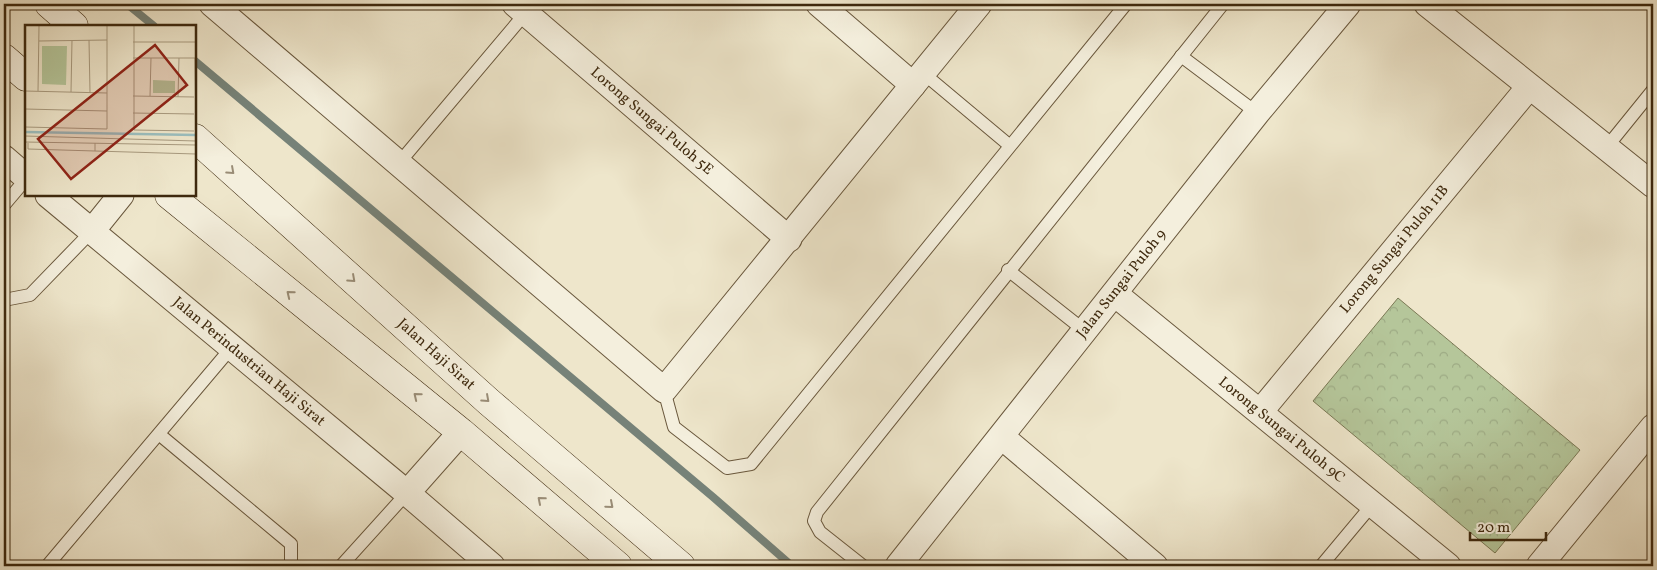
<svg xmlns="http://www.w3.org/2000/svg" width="1657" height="570" font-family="Vollkorn,serif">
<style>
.park{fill:url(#park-crowns);stroke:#7a7854}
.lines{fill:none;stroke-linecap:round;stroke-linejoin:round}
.stream{stroke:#768278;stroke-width:8}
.lane-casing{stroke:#6a583d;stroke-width:14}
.street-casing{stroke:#6a583d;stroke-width:27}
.secondary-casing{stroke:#3e290e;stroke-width:29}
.lane{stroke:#f4efdd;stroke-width:12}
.street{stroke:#f4efdd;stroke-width:25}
.secondary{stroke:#f4efdd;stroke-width:28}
.oneway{stroke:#998c76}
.labels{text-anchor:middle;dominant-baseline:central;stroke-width:4;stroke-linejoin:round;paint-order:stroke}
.street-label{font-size:15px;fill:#3e290e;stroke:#f4efdd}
.inset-river{fill:none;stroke:#9bbebe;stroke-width:2.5}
.inset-road{fill:none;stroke:#a89a7f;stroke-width:1}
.view{fill:#8f2418;fill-opacity:0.15;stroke:#8f2418;stroke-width:2.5}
.inset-edge{fill:none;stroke:#3e290e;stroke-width:2.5}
</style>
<defs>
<pattern id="park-crowns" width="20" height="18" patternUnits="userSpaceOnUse" patternTransform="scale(1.25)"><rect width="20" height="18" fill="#b5c69a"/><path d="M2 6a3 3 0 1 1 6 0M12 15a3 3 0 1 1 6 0" fill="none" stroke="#9daa84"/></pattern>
</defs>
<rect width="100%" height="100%" fill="#eee6cb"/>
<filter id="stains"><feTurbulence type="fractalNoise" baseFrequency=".004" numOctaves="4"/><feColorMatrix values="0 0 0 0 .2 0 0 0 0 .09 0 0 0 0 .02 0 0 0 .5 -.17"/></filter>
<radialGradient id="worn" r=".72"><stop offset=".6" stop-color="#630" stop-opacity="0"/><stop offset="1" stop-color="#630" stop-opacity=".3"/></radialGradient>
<!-- park -->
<path class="park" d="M1398,298L1580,450L1495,553L1313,401Z"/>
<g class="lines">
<!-- stream -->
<g class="stream">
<path d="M127,4L154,26"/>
<path d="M195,61L713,497L792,566"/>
</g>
<defs>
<g id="lane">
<path d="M1181,56L1257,113"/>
<path d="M923,73L1009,145"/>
<path d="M1606,148L1653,90"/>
<path d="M399,163L529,9"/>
<path d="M4,205L26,179"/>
<path d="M1008,270L1085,331"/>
<path d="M4,300L30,295L92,231"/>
<path d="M664,390L674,427L727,468L751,464L1126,4"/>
<path d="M160,435L291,544V566"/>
<path d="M47,566L232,347"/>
<path d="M341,566L407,493"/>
<path d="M863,566L820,532L814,521L817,512L1223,4"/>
<path d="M1321,566L1372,505"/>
</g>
<g id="street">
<path d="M212,4L664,390L979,4"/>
<path id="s1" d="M515,4L789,239"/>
<path d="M819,4L913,85"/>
<path d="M1427,4L1653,185"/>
<path d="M4,158L26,177"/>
<path id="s2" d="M48,195L407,493"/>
<path d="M92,231L121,195"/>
<path id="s3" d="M1115,294L1448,566"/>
<path id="s4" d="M1260,412L1529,87"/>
<path d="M461,432L407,493L492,566"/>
<path d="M1002,437L1155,566"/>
<path id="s5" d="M898,566L1257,113L1348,4"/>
<path d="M1539,566L1653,427"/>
</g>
<g id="secondary">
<path d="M49,4L74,26"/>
<path d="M4,58L26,77"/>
<path id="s6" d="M195,138L489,402L681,566"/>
<path d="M169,195L461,432L618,566"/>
</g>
</defs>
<!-- lane casing -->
<use href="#lane" class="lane-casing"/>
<!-- street casing -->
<use href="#street" class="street-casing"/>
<!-- secondary casing -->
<use href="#secondary" class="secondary-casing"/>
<!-- lane -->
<use href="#lane" class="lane"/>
<!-- street -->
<use href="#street" class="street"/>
<!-- secondary -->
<use href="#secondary" class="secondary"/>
</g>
<!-- one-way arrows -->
<defs><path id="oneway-chevron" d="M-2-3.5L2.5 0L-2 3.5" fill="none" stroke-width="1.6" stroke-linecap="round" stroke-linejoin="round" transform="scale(1.25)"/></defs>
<g class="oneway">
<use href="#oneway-chevron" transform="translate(231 171) rotate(42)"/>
<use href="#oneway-chevron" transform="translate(352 279) rotate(42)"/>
<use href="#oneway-chevron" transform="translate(290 294) rotate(-141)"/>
<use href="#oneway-chevron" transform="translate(417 396) rotate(-141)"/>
<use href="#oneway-chevron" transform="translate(486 399) rotate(42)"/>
<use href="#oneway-chevron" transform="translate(541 500) rotate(-139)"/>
<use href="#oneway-chevron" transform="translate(610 505) rotate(41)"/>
</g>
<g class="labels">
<!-- street labels -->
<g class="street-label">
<text stroke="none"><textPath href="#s1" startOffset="180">Lorong Sungai Puloh 5E</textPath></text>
<text stroke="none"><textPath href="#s4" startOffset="211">Lorong Sungai Puloh 11B</textPath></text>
<text stroke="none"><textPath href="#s5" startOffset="360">Jalan Sungai Puloh 9</textPath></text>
<text stroke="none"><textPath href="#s6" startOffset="324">Jalan Haji Sirat</textPath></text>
<text stroke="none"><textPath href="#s2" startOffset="261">Jalan Perindustrian Haji Sirat</textPath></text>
<text stroke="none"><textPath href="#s3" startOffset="215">Lorong Sungai Puloh 9C</textPath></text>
</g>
</g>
<!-- overview -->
<g transform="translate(25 25)">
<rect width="171" height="171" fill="#eee6cb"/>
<path d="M17,21H42L41,60L17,59Z" fill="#b5c69a"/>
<path d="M128,55L150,56V68H128Z" fill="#b5c69a"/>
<path class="inset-river" d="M0,107L171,110"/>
<path class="inset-road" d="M109,1V105L169,106M64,15L65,68M14,16L82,15M108,17H171M108,33H171M170,33L171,107M0,66L82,68M13,66L14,1M46,67L47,15M108,71L169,72M125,71L126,33M153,72L154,33M0,84L82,86M108,88L169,89M0,102L82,104V1M0,111L171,116M0,117L171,120M3,118V124L70,126M70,118V126L171,129"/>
<path class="view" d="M130,20L162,60L46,154L13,114Z"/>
<rect width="171" height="171" class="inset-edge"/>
</g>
<!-- margin -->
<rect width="1657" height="570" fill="none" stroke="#eee6cb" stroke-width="20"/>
<rect x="5" y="5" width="1647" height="560" fill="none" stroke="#3e290e" stroke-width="2.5"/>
<rect x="10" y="10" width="1637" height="550" fill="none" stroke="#3e290e"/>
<!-- scale -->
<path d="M1470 532v8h76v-8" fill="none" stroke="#3e290e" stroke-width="2.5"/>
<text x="1477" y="532" font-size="15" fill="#3e290e" stroke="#f4efdd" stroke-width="4" paint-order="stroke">20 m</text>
<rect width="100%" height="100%" filter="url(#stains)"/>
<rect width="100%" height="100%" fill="url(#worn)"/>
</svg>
